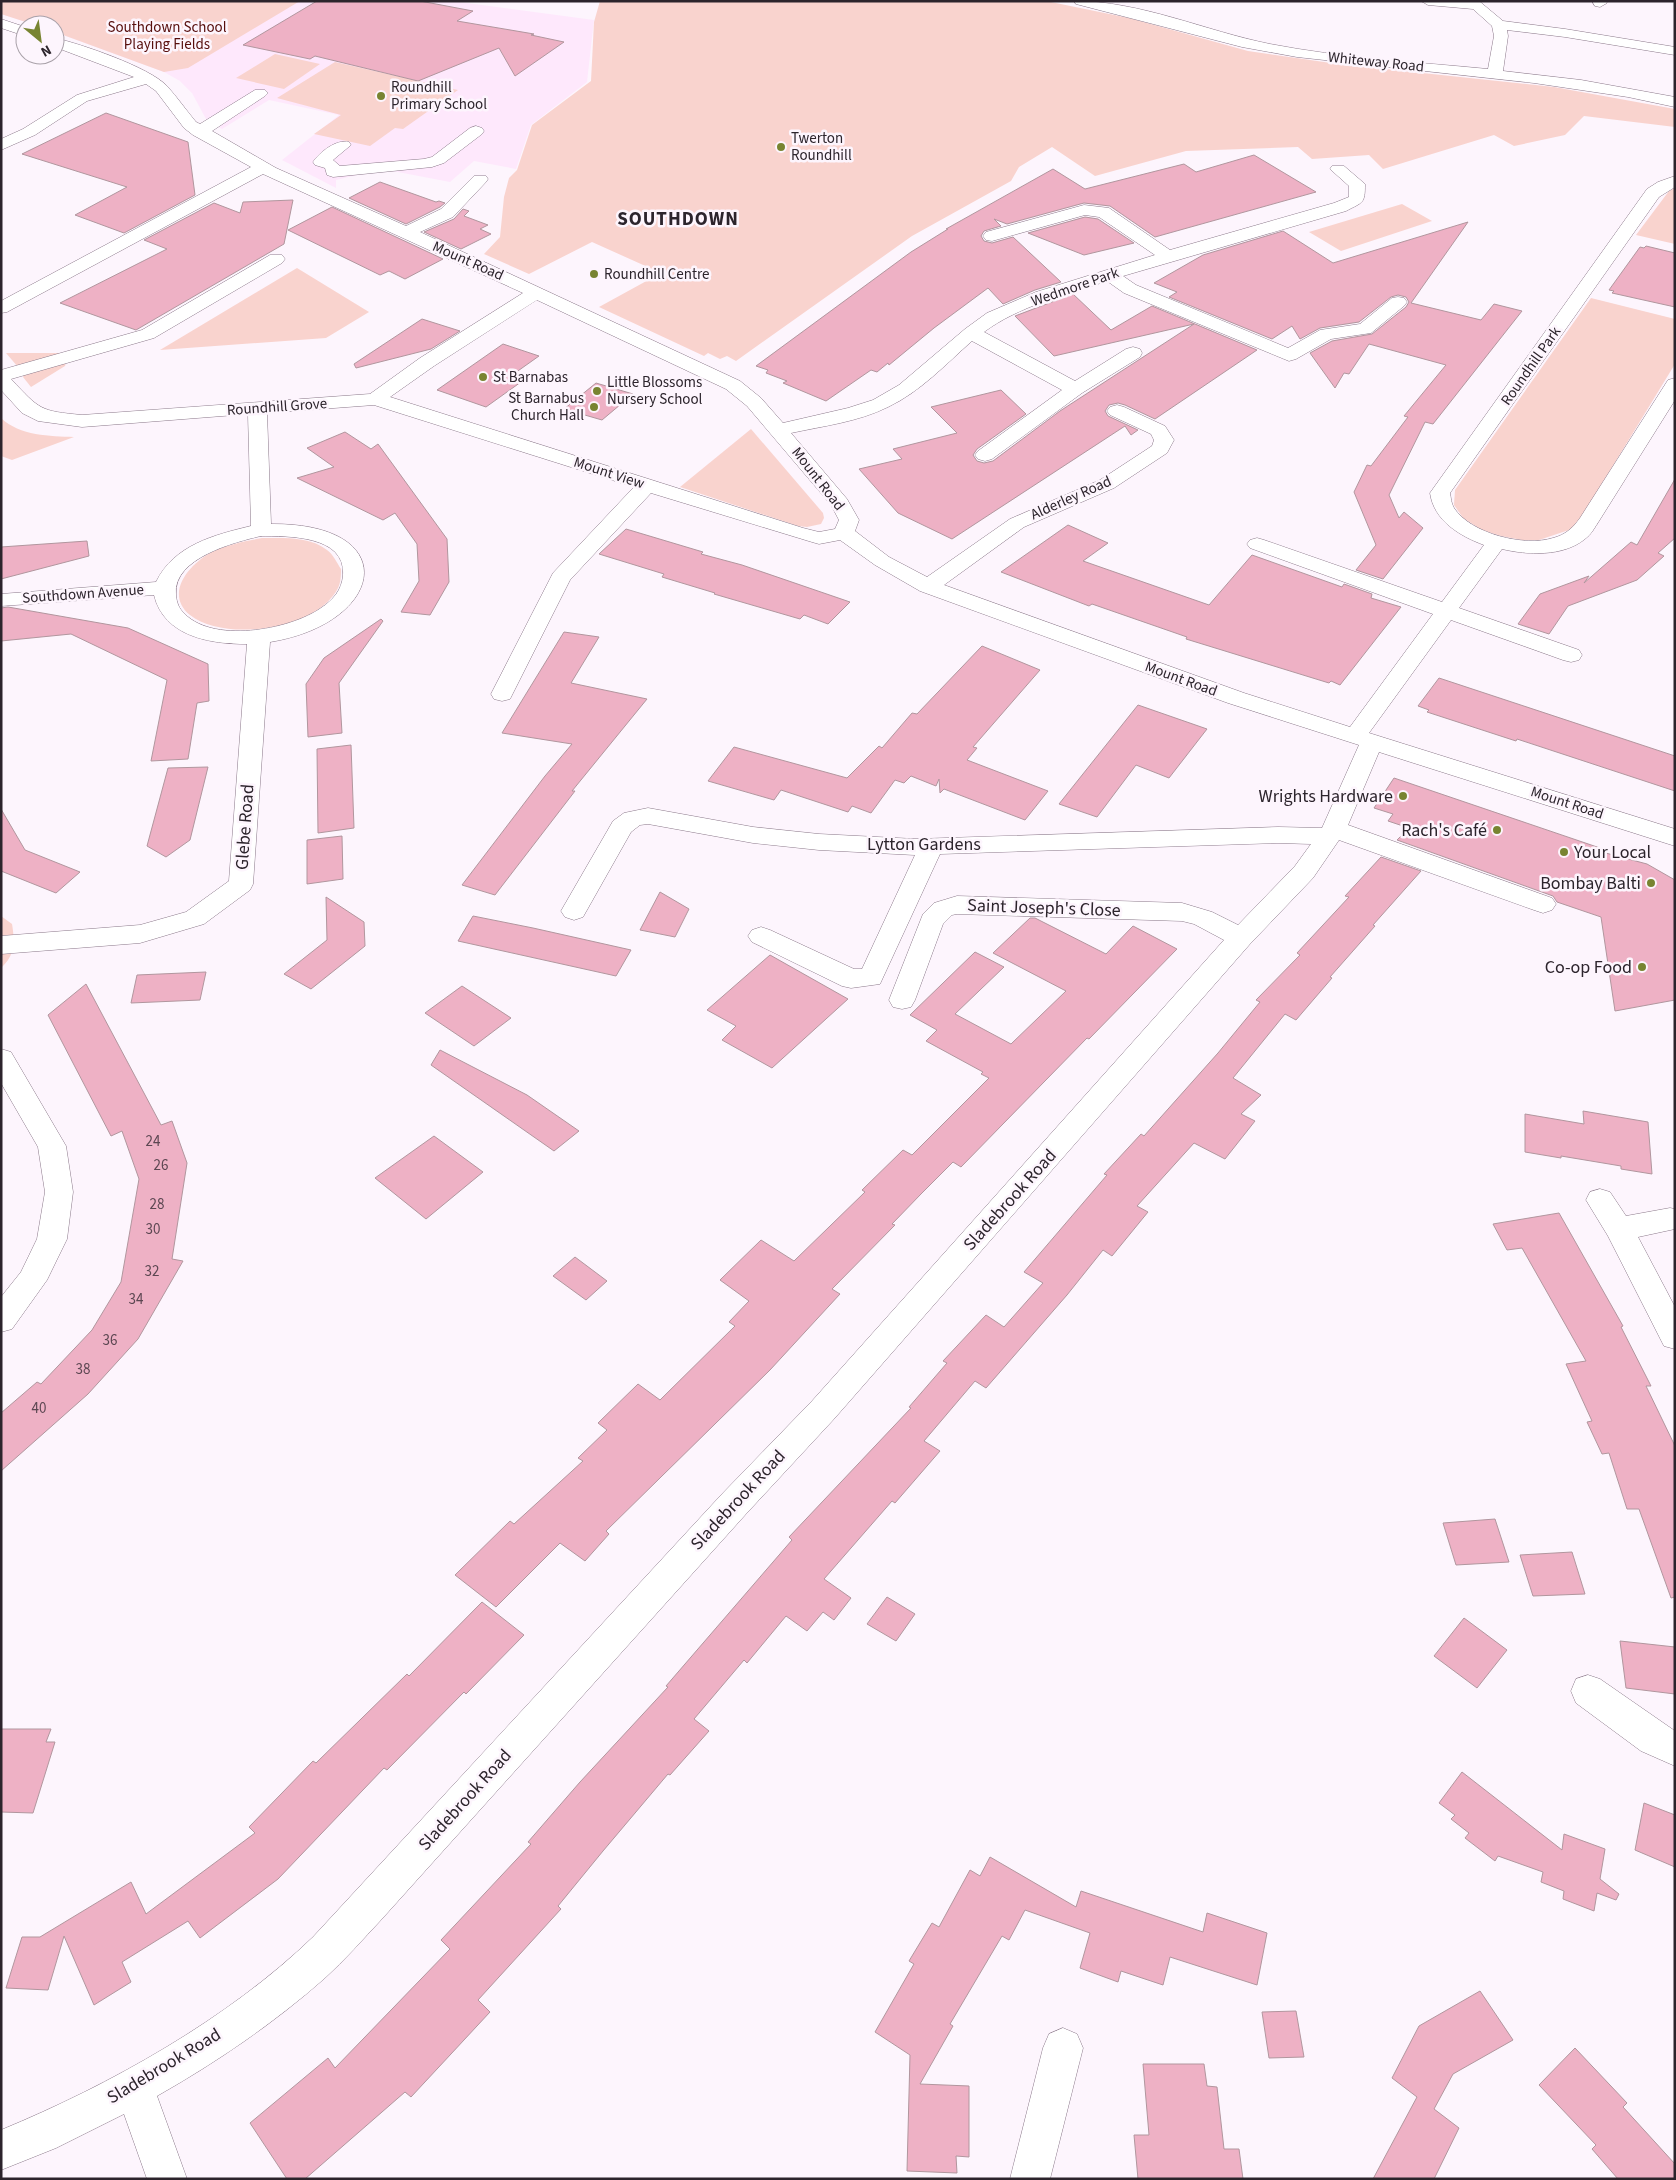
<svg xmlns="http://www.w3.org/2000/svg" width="1676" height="2180" font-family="'Source Sans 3',sans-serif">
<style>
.built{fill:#fee8fc}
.green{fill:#f9d3ce}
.building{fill:#eeb1c5;stroke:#b1969e}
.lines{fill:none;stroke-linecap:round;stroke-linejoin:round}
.minor-casing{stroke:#8b798a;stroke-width:1}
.minor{fill:#fff;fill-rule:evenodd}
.poi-dot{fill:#788431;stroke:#fdf5fd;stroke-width:2}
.labels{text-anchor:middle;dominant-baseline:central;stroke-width:5;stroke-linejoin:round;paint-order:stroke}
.far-park-label{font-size:15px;fill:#570e0c;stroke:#fdf5fd}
.far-street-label{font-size:15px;fill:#2c242c;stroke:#fdf5fd}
.far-poi-label{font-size:15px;fill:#2c242c;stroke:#fdf5fd;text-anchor:start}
.number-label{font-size:15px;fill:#5c4752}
.poi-label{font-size:18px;fill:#2c242c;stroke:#fdf5fd;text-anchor:end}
.street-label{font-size:18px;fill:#2c242c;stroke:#fdf5fd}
.far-district-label{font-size:19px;font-weight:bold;letter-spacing:1px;fill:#2c242c;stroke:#fdf5fd}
</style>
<rect width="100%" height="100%" fill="#fdf5fd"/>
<!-- built -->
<path class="built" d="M1,1H452L594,20L587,82L531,125L516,169L474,161L450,182L382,169L336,180V188L282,160L339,115L269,100L222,129L206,119L192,93L180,81L164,72L55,32V25H35L1,14Z"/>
<!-- green -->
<g class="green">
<path d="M1,1H300L188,68L164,72L55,32V25H35L1,14Z"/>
<path d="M600,1H1046L1129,18L1248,51L1338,64L1554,87L1675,109V127L1584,116L1565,135L1514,146L1494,135L1383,169L1369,155L1312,159L1298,147L1186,151L1095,176L1052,147L1019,167L1011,181L912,236L736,361L727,356L720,359L708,353L704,356L599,307L661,273L592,242L529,274L484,254L500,237L504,197L509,178L517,170L532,125L591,81L594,22Z"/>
<path d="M275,54L320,64L284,89L236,78Z"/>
<path d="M335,62L458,90L403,129L395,128L370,146L314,134L341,115L277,98Z"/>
<path d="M1675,188V244L1636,235L1669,191Z"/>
<path d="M1402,204L1432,221L1341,251L1309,232Z"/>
<path d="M297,268L369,312L326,338L160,350Z"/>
<path d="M1591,298L1675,319V364L1575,528L1539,540H1522L1501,536L1482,530L1463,518L1454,505L1455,490Z"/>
<path d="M6,353H69L18,367Z"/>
<path d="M67,360L65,366L31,387L23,377L24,373Z"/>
<path d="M1,418C20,436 50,436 74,437L12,460L1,456Z"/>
<path d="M751,429L823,513L824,518L821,524L807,527L798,526L680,487Z"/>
<path d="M262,538C282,538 310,536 327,550C333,554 337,563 341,569C341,575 341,582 338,588C318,629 225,643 190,615C163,593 191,562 214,551C229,544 246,541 262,538Z"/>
<path d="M1,916L12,924C15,942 15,955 1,968Z"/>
</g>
<!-- building -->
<g class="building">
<path d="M317,1H420L473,11L457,21L534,34L531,35L564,42L515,76L499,48L418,81L315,56L310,59L243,45Z"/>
<path d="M106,113L188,142L195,195L124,233L75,215L127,187L22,154Z"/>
<path d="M1254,155L1316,192L1155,237L1110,206L1084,203L1007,224L994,219L1001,226L984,231L981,236L984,241L992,243L1013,237L1061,282L1035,290L1003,304L988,288L934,328L889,365L888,363L877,372L871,370L826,401L783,383L787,381L766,373L768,370L756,366L911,252L948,229H946L1053,169L1085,189L1184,164L1196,172Z"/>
<path d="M380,182L436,202L439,201L445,203L440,207L406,224L349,198Z"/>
<path d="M293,200L284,244L136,330L60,303L167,249L144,240L214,203L240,213L243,202Z"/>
<path d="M332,207L443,259L405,279L389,271L380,275L288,230Z"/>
<path d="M463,209L469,211L464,216L488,225L480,229L491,234L461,249L424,232L454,219Z"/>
<path d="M1085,217L1098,219L1134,243L1084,255L1028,233Z"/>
<path d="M1468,222L1411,303L1481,320L1494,304L1522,311L1433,424L1425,422L1389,495L1399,518L1404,512L1423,528L1383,579L1356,570L1376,545L1354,492L1367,465L1371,466L1408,417L1404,416L1446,365L1369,344L1349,374L1344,373L1335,388L1310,353L1332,341L1372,334L1406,307L1409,302L1406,297L1398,295L1391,297L1359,322L1320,328L1300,339L1292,326L1272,339L1169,297L1177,292L1154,283L1203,255L1283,231L1333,263Z"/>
<path d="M1646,246L1675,253V307L1612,293L1614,291L1609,290L1640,247L1644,248Z"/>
<path d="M1073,294L1111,330L1152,306L1257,350L1155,419L1125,405L1118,403L1109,405L1105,411L1108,416L1138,430L1131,435L1125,426L952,539L898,513L859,469L902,459L893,449L957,433L931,407L1001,390L1026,414L977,449L973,455L977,461L984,463L993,461L1060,411L1194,324L1054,356L1015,316Z"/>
<path d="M422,319L460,331L431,349L356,368L354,364Z"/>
<path d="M503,344L539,356L515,373L528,377L486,407L437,390Z"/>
<path d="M596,383L633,394L602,420L564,409Z"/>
<path d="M345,432L371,449L378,444L447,539L449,582L430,615L401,612L419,581L417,544L395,513L383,520L297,478L334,467L307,448Z"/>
<path d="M1675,479V538L1658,553L1664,556L1637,580L1568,606L1549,634L1518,624L1540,594L1589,576L1584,583L1631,542L1637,545Z"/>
<path d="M1068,525L1108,543L1083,561L1209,605L1252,555L1342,587L1344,584L1372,594L1371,598L1401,607L1340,685L1331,681L1329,683L1186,639L1187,637L1092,604L1089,606L1001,572Z"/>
<path d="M626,529L703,552L701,554L742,565L850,602L828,624L804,615L800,619L714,594L715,593L662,577L664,574L599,554Z"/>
<path d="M87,541L89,556L1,579V547Z"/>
<path d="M8,607L128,628L208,664L209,701L197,703L188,759L151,761L167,680L71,634L1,641V608Z"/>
<path d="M381,619L383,621L339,683L342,733L308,737L306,684L324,658Z"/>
<path d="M564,632L599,637L571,683L647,699L572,791H575L495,895L462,885L545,776L572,744L502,733Z"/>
<path d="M982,646L1040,670L973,747L977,748L967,760L1048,791L1025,820L944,789L940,793L939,779L936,786L911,776L904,783L895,780L871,813L852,806L848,812L781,790L774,800L708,781L734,747L847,778L879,746L882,748L912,713L917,714Z"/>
<path d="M1439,678L1675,756V791L1517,739L1516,741L1427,712L1429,710L1418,706Z"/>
<path d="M1138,705L1207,729L1169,778L1136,765L1097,817L1059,804Z"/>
<path d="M351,745L354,828L318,833L317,749Z"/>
<path d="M208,767L190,840L166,857L147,846L168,768Z"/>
<path d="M1394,778L1603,849L1602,852L1647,864L1675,880V1000L1615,1011L1601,917L1557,902L1553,896L1397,840L1409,828L1388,821L1393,814L1374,808Z"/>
<path d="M1,809L25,850L80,872L56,893L1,871Z"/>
<path d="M342,836L343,879L307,884V840Z"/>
<path d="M1381,857L1421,871L1373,925L1375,926L1330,977L1332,978L1296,1020L1285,1014L1233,1078L1261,1095L1241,1114L1255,1121L1225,1159L1194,1143L1137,1206L1148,1212L1112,1256L1103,1250L1067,1295L986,1388L975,1381L924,1441L940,1451L895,1503L892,1501L824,1579L851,1598L834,1620L823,1612L807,1631L786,1616L747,1663L744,1660L694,1719L709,1731L670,1775L668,1774L603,1851L558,1906L561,1909L478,2000L490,2012L451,2054L411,2097L405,2092L305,2179H287L250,2123L328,2058L335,2068L450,1949L441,1940L531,1844L528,1842L580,1782L668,1687L666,1686L792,1540L789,1537L911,1408L909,1407L947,1363L943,1361L986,1315L1004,1327L1043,1283L1024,1272L1107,1175L1104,1174L1141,1134L1144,1136L1218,1053L1260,1002L1256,1000L1300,955L1297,953L1349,897L1345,896Z"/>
<path d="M660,892L689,909L675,937L640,930Z"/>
<path d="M326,897L364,922L365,946L311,989L284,974L327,940Z"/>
<path d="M473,916L533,928L631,950L616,976L458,941Z"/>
<path d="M1030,918H1035L1106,954L1133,926L1177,949L1089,1039L1087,1038L961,1167L953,1162L921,1194L892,1224L895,1225L832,1289L840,1294L770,1370L606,1531L609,1534L585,1561L560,1543L496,1607L455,1575L510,1521L514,1524L583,1461L578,1458L607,1430L598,1423L638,1384L660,1400L735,1326L729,1322L749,1301L720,1280L761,1240L794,1261L865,1192L862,1190L903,1150L912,1155L989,1078L981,1074L983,1072L926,1041L937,1030L910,1015L975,952L1004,967L955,1014L1011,1044L1066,991L993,953Z"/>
<path d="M770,955L848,999L772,1068L722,1040L736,1026L707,1010Z"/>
<path d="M206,972L200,1000L131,1003L137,975Z"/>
<path d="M86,984L161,1125L172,1121L187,1163L172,1259L183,1261L138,1339L88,1394L1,1471V1413L37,1382L41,1384L92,1330L121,1282L139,1179L122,1131L111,1136L48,1015Z"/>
<path d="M462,986L511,1018L474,1046L425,1013Z"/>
<path d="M440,1050L527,1095L579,1131L554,1151L431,1065Z"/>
<path d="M1583,1111L1648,1122L1652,1174L1621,1169V1166L1561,1156V1158L1525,1152V1114L1584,1124Z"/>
<path d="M434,1136L483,1172L426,1219L375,1178Z"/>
<path d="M1559,1213L1623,1326L1621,1327L1651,1386H1646L1675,1446V1597L1671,1598L1639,1509H1627L1609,1453L1602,1454L1587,1422L1592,1421L1566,1364L1586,1361L1522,1248L1507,1250L1493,1224Z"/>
<path d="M575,1257L607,1281L586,1300L553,1276Z"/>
<path d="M1495,1519L1509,1562L1456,1565L1443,1523Z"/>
<path d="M1572,1552L1585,1594L1533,1596L1520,1555Z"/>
<path d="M887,1597L915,1614L896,1641L867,1624Z"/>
<path d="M482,1602L524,1635L466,1694L464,1692L387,1770L384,1768L278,1879L200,1938L188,1921L122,1962L131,1982L94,2005L64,1936L48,1990L6,1988L22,1937H40L131,1882L146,1914L255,1833L249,1827L313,1761L316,1763L407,1674L409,1676Z"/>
<path d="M1464,1618L1507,1650L1477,1688L1434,1656Z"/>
<path d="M1620,1641L1675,1647V1694L1626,1688Z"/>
<path d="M1,1729H51L46,1742H55L33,1813L1,1812Z"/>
<path d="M1462,1772L1562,1850L1564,1834L1605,1849L1600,1879L1619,1894L1616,1900L1597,1893L1594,1911L1563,1899L1564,1891L1541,1882L1543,1872L1498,1856L1495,1861L1465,1838L1469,1833L1451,1819L1455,1815L1439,1803Z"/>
<path d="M1644,1803L1675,1815V1867L1635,1850Z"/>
<path d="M990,1857L1076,1907L1081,1891L1203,1932L1207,1913L1267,1933L1257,1985L1170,1957L1163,1985L1121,1971L1118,1982L1080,1968L1090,1933L1025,1910L1009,1940L1002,1936L950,2024L953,2026L920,2084L969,2086V2157L956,2156L957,2173L907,2171L910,2055L875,2032L914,1964L909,1961L932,1923L939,1927L970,1870L980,1876Z"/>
<path d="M1480,1991L1513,2040L1453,2074L1434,2109L1459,2128L1434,2179H1373L1417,2097L1392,2078L1419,2026Z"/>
<path d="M1296,2011L1304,2057L1269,2058L1262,2012Z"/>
<path d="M1575,2048L1627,2103L1623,2107L1675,2164V2179H1618L1592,2149L1596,2145L1539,2085Z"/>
<path d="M1143,2064H1204L1207,2086L1217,2087L1224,2149H1239L1243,2179H1138L1134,2135H1149Z"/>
</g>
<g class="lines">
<defs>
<g id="minor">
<path d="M1074,1C1141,1 1205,31 1270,44C1342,58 1416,62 1488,69L1494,36L1492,26L1473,9L1428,5L1421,1H1479L1503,21L1565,29L1675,47V55L1565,37L1507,30L1508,36L1503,71L1581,80L1675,97V107L1628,97L1534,83L1297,57L1242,47L1076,4Z"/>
<path d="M1592,1H1606L1607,3L1600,7L1595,6Z"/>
<path d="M1,19L25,27V36L1,28Z"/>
<path d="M55,38C81,44 149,67 167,86C177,97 186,110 196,122L200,124L255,90H265L268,93L265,96L212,131L276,168L406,226L441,209L474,176H486L488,179L486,182L453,217L420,232L740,381L761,398L783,423L848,408L873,400L899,385L965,329L987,313L1036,292L1155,255L1099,217L1085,215L992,241L986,240L983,236L986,232L1084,205L1109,208L1170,250L1334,203L1349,197V186L1330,169L1332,166H1344L1365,184C1365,204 1363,202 1346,211L1123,276L1136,285L1288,348L1320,330L1360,324L1392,298L1398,297L1404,298L1407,302L1404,306L1371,333L1331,339L1296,359L1289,361L1124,293L1107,281C1065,295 1019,306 984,332L1075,381L1126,349L1133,347L1140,349L1142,353L1140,357L1082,393L992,459L985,461L978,459L975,455L978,451L1062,390L972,341C946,364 920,392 888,407C858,422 823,426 791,433L847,499L859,520L855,531L889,557L927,577L1010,519L1100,480L1152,446L1154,440L1151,434L1110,415L1107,411L1110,407L1117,405L1124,407L1165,426L1174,440L1167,453L1114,488L1024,527L944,585L1244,693L1350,727L1433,614L1250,548L1247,544L1250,540L1257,538L1264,540L1442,602L1484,545C1460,536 1434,521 1430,493L1647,189L1658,182L1675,176V187L1659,197L1450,493C1451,498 1451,503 1454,508C1471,534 1525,547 1553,538C1565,535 1573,528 1580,518L1668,380L1675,378V400L1599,521C1595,527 1591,535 1585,539C1563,557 1527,555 1502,549L1459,608L1579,650L1582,655L1579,660L1571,662L1563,660L1451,620L1369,733L1675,829V846L1379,752L1348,825L1552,898L1556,904L1552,910L1543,913L1534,910L1339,840L1313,878L1250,944L834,1419L746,1514L381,1920C363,1939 345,1960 325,1978C274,2023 217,2062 157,2096L187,2179H147L124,2114L56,2148L1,2170V2130C110,2085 228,2019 313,1937L722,1494L812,1401L1224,940L1194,924L1182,921L957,914L952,915L943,924L915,1000L911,1007L902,1009L893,1007L889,1000L923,914L934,903L957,896L1182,903L1212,912L1238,925L1295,866L1311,844L1278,843L940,854L880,984L851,988L842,986L752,942L748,936L752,930L761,927L770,930L854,969H862L915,855L819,850L753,843L648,824L640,825L631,832L583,917L574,920L565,917L561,911L613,821L624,813L648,808L753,827L819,834L916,839L1278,827L1322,828L1359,745L1228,703L920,591L875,565L840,540L819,544L812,542L651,493L570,580L510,699L502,701L494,699L491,694L553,573L634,487L374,405L267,413L271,524C404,523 386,623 270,642L253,884L250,890L204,924L140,943L1,954V936L140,925L186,912L229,881L247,644C211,644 164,637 154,595L1,606V594L156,582C174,545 214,535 251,526L248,414L82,427L38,421L22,413L1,390V370L142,330L270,255H282L285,259L282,263L154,338L11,379C40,410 40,411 82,415L370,394L420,358L523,293L263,174L7,312L1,313V301L251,167L193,135L184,128L156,91L146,84L87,101L35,135L1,150V139L23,129L77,95L134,77L55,47ZM537,300L726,389L747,406L831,505L839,520L835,529L819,532L803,528L390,397L434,366ZM261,536C287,536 346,535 343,575C342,590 333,600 321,608C290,630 210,645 182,611C178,607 176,599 176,594C173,558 235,542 261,536Z"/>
<path d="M476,126L482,128L484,131L482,134L444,163L432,167L333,177L327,175L325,168L315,165L313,162C320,152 336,139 349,142L351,145L333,160L340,166L424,159L432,157L470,128Z"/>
<path d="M1,1049L11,1052L66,1146L73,1192L67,1239L47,1280L12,1329L1,1332V1297L21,1272L37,1239L45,1192L38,1147L1,1083Z"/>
<path d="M1600,1189L1610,1192L1626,1216L1670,1208L1675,1209V1229L1638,1237L1675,1307V1349L1664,1346L1608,1236L1586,1200L1590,1192Z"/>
<path d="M1588,1675L1600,1679L1675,1731V1766L1641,1751L1576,1703L1571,1691L1576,1679Z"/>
<path d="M1063,2028L1077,2034L1083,2048L1050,2179H1010L1043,2048L1049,2034Z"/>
</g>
</defs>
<!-- minor casing -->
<use href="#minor" class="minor-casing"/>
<!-- minor -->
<use href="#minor" class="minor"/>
</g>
<!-- markers -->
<g class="poi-dot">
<circle cx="381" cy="96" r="5"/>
<circle cx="781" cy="147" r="5"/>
<circle cx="594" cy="274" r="5"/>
<circle cx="483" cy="377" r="5"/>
<circle cx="597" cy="391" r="5"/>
<circle cx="594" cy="407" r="5"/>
<circle cx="1403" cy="796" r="5"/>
<circle cx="1497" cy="830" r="5"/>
<circle cx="1564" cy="852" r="5"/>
<circle cx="1651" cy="883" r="5"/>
<circle cx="1642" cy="967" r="5"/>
</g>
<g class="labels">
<!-- far-park labels -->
<g class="far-park-label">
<text x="167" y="27">Southdown School<tspan x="167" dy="17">Playing Fields</tspan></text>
</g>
<!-- far-street labels -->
<g class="far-street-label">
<text transform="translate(1376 62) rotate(6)">Whiteway Road</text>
<text transform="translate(468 261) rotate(24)">Mount Road</text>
<text transform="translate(1075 287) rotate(-19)">Wedmore Park</text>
<text transform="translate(1531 366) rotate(-55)">Roundhill Park</text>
<text transform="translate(277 407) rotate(-4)">Roundhill Grove</text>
<text transform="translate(609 473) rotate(18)">Mount View</text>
<text transform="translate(818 479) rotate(52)">Mount Road</text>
<text transform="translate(1071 498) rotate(-24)">Alderley Road</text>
<text transform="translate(83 594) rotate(-4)">Southdown Avenue</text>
<text transform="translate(1181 679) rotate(20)">Mount Road</text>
<text transform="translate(1567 803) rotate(18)">Mount Road</text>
</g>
<!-- far-poi labels -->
<g class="far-poi-label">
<text x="391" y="87">Roundhill<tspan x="391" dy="17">Primary School</tspan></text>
<text x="791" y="138">Twerton<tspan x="791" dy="17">Roundhill</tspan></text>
<text x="604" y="274">Roundhill Centre</text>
<text x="493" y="377">St Barnabas</text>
<text x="607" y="382">Little Blossoms<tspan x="607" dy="17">Nursery School</tspan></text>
<text x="584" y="398" text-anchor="end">St Barnabus<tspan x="584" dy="17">Church Hall</tspan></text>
</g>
<!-- number labels -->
<g class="number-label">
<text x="153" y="1141">24</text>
<text x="161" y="1165">26</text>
<text x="157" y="1204">28</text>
<text x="153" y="1229">30</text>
<text x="152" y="1271">32</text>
<text x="136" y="1299">34</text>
<text x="110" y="1340">36</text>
<text x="83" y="1369">38</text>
<text x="39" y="1408">40</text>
</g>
<!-- poi labels -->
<g class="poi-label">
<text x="1393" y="796">Wrights Hardware</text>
<text x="1487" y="830">Rach's Café</text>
<text x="1574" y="852" text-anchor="start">Your Local</text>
<text x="1641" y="883">Bombay Balti</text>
<text x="1632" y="967">Co-op Food</text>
</g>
<!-- street labels -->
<g class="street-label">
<text transform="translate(245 827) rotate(-86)">Glebe Road</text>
<text x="924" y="844">Lytton Gardens</text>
<text transform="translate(1044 908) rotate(2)">Saint Joseph's Close</text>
<text transform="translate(1010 1200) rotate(-48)">Sladebrook Road</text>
<text transform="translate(738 1500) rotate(-47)">Sladebrook Road</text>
<text transform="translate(465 1800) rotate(-48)">Sladebrook Road</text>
<text transform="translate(164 2066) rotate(-31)">Sladebrook Road</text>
</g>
<!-- far-district labels -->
<g class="far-district-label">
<text x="678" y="219">SOUTHDOWN</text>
</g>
</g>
<!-- border -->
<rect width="1676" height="2180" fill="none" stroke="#2c242c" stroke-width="5"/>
<!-- north arrow -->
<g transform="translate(40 40) rotate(151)"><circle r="24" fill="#fdf5fd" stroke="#a9a1a9"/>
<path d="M0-4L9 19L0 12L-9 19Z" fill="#788431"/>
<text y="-8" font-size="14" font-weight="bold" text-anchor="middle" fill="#2c242c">N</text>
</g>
</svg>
